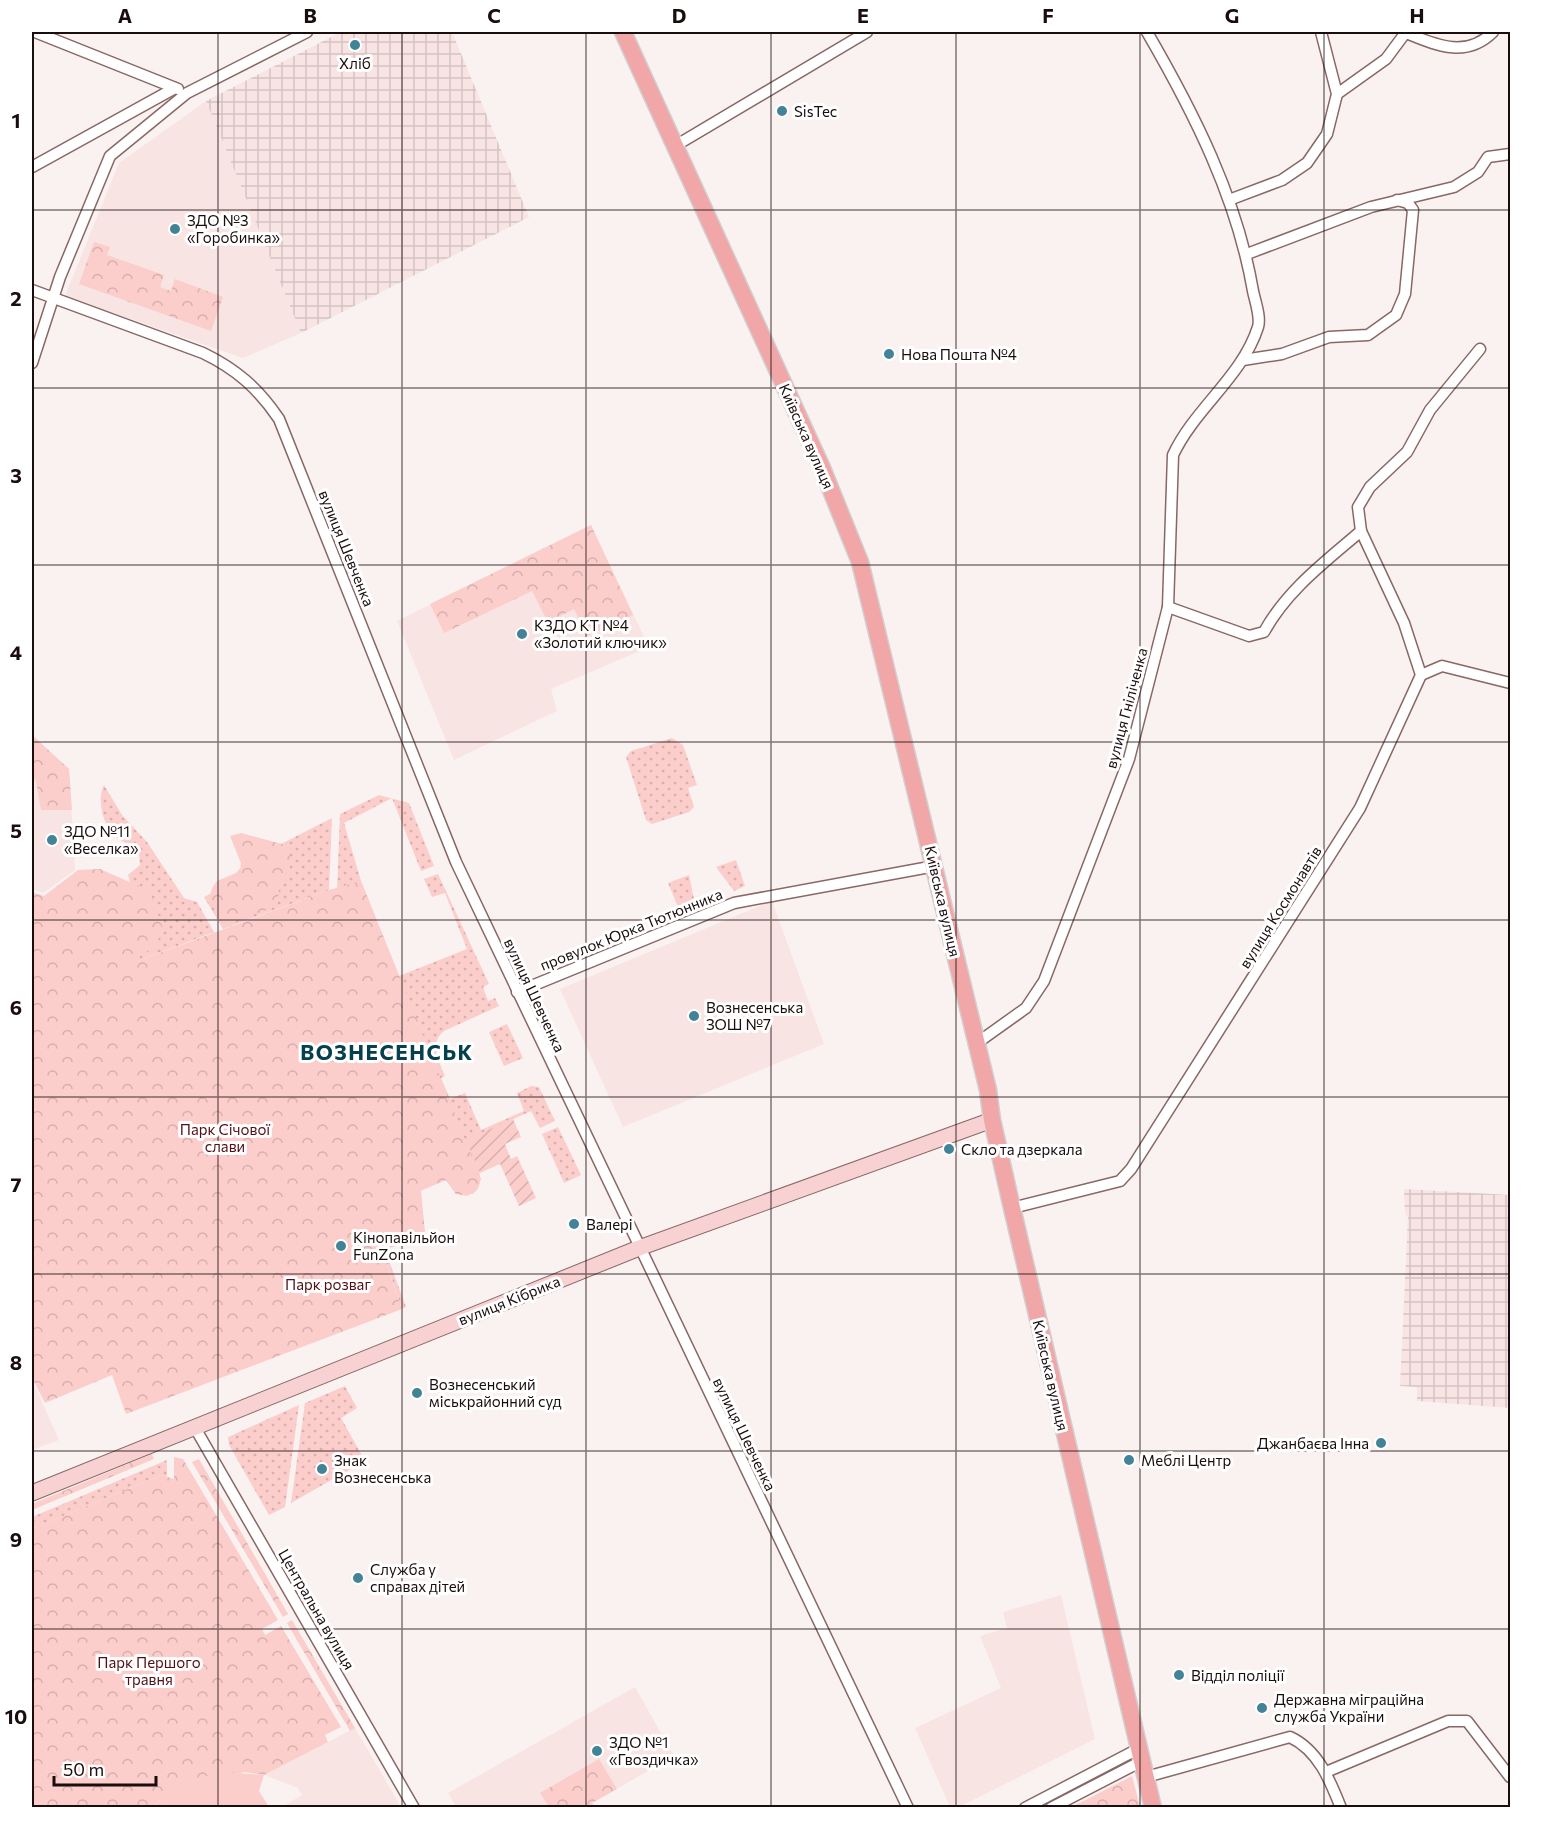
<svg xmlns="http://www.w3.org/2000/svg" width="1542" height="1839" font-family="Commissioner,sans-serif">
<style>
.built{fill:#f8e4e3}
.industrial{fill:url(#industrial-grid)}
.grass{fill:url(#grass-dots)}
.forest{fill:url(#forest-crowns)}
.garden{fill:url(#garden-furrows)}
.pitch{fill:#fbcdcb}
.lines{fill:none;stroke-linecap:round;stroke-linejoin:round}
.street-casing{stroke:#896765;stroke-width:13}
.secondary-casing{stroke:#896765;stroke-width:17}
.primary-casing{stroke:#d1cfcf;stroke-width:19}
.street{stroke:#fff;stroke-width:10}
.secondary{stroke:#f8d2d3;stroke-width:15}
.primary{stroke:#f1a6a7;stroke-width:16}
.grid{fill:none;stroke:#1a0d0d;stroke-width:1.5;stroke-opacity:0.55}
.poi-dot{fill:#438397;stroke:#fff;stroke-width:2}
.labels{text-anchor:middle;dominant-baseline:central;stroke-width:6;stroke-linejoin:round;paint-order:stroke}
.poi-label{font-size:15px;fill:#1a0d0d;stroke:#fff;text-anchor:start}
.street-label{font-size:15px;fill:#1a0d0d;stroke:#fff}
.park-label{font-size:15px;fill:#520f15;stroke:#fff}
.district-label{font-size:21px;font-weight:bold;letter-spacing:1.5px;fill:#05404e;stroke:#fff}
.neatline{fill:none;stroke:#1a0d0d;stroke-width:2}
.grid-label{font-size:20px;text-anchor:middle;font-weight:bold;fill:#1a0d0d}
</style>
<defs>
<pattern id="industrial-grid" width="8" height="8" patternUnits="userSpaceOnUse" patternTransform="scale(1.5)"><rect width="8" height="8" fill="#f8e4e3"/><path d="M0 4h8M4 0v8" fill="none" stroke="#d4c2c2"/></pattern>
<pattern id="grass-dots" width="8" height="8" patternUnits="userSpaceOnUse" patternTransform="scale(1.5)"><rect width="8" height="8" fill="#fbcdcb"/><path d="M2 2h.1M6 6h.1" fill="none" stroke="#d7afad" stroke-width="1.8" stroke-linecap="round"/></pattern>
<pattern id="forest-crowns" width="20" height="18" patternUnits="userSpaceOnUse" patternTransform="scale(1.5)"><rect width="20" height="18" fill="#fbcdcb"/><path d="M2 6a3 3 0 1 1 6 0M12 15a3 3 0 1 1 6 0" fill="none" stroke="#d7afad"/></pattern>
<pattern id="garden-furrows" width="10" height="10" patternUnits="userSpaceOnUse" patternTransform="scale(1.5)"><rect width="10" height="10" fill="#fbcdcb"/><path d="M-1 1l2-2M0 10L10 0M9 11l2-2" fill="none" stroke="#d7afad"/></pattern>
</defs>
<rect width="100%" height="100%" fill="#faf2f1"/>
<!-- built -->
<g class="built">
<path d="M206,101L301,333L243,358L65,296L119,163Z"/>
<path d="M591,525L649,647L551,689L557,711L454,760L397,621Z"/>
<path d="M32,735L69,769L75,870L43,893L32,889Z"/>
<path d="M772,901L824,1044L623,1127L560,989Z"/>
<path d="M32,1380L59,1440L32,1450Z"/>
<path d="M1061,1595L1095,1739L959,1807H950L915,1728L1001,1688L980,1636L1007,1628L1003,1612Z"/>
<path d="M635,1687L674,1756L592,1803L594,1807H456L448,1793Z"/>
<path d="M355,1728L401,1807H282L302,1795L298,1788L264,1775Z"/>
</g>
<!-- industrial -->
<g class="industrial">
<path d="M341,32H452L529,217L301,333L206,101Z"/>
<path d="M1404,1189L1510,1195V1408L1417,1401V1387L1400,1386L1408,1217L1405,1214Z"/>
</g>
<!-- grass -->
<g class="grass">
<path d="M672,738L683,745L697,785L688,788L694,807L689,812L652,824L646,820L626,757L631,751Z"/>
<path d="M104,785L122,815L147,842L184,898L197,902L214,932L138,961L128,953L134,893L128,875L140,865L139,854C130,843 119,841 113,834C102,823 97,797 104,785Z"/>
<path d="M379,795L409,803L434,866L421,871L392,798L344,823L361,881L399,976L467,949L445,893L432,897L424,879L438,874L489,984L483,987L488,1001L495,998L499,1006L444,1031C428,1044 439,1061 445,1076L441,1078L450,1099L465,1093L481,1130L524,1111L517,1093L531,1086L539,1087L555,1121L540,1128L531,1111L467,1140C472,1157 490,1179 473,1194H456L446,1180L420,1191L425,1234L385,1250L406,1307L402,1309L368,1209L337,892L340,814Z"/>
<path d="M332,818L329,890L223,929L204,897L245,876L240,865Z"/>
<path d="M736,860L745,886L734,891L716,867Z"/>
<path d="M689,875L695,904L679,909L668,883Z"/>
<path d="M507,1024L523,1058L504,1066L489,1032Z"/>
<path d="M558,1127L581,1175L564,1183L542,1134Z"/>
<path d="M345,1386L357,1408L341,1418L365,1461L291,1503L305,1403Z"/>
<path d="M299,1405L285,1507L269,1515L229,1445L228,1437Z"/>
<path d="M167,1460V1477L161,1475L32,1529V1517Z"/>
</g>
<!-- forest -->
<g class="forest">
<path d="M94,242L110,247L107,255L164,275L160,287L171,291L175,279L223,297L211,331L79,284Z"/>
<path d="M591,525L633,615L587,636L574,609L548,622L532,591L444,633L430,604Z"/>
<path d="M32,735L69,769L72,810H41L36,781L32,777Z"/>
<path d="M241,833L282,844C296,855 290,873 278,883L279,894L274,907L225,925C215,911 203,896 217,881L236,873L242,866L230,836Z"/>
<path d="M100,869L150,891L163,929L156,945L136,959L138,961L329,890L361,881L481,1179L477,1190L467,1196L456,1194L446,1180L421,1190L425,1234L382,1251L402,1309L126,1414L112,1375L45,1403L32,1378V892L44,896L78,870Z"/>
<path d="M152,1454L154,1459L32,1510V1504Z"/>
<path d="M174,1457L183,1459L278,1620L262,1629L265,1635L281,1626L341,1727L325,1735L328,1742L264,1775L244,1772L160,1800L153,1807L32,1808V1529L161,1475L174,1479Z"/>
<path d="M199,1459L288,1614L283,1617L192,1462Z"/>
<path d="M292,1620L355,1728L350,1731L287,1623Z"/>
<path d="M599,1759L617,1789L592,1803L594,1807H549L540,1793Z"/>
<path d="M1132,1776L1140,1807H1072Z"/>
</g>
<!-- garden -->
<path class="garden" d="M513,1119L521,1137L505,1144L511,1159L517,1156L536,1198L519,1206L500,1164L480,1173L466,1140Z"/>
<!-- pitch -->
<path class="pitch" d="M225,1772L264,1775L259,1791L269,1807H153C173,1787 197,1777 225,1772Z"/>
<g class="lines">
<defs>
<g id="street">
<path d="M35,32L178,89"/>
<path d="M1406,33C1436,45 1466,59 1493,32"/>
<path d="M1337,94L1386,59L1406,32"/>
<path d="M675,146L867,32"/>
<path d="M32,167L175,88"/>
<path d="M1229,200L1282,180L1307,163L1327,134L1337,94L1321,32"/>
<path d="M1247,254L1371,207L1454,187L1478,172L1488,157L1510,154"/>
<path d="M32,290L203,353C236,369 258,388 279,419L456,862L908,1808"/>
<path d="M1243,360L1282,354L1329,337L1368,335L1396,315L1405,294L1413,210L1408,203L1397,200"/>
<path d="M32,363L60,277L110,156L187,93L307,32"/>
<path d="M1168,607L1249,636L1264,632C1287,590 1325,562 1361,531"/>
<path d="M1421,675L1442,666L1510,683"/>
<path d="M517,992L734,903L935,866"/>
<path d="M977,1043L1026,1008L1044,981L1129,759L1168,607L1173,455C1195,408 1242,377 1258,327C1261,317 1255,301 1253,291C1237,198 1194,113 1147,32"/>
<path d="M1012,1208L1120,1181L1131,1169L1360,808L1421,675L1404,623L1361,531L1358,507L1370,487L1407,452L1430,410L1480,349"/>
<path d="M194,1426L414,1808"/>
<path d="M1326,1772L1448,1721H1467L1510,1777"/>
<path d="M1146,1777L1290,1737C1318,1750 1330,1780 1341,1808"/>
<path d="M1025,1808L1140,1748"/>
<path d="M1051,1808L1142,1761"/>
</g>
<path id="secondary" d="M32,1493L639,1248L992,1120"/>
<path id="primary" d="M623,32L822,468L860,562L988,1090L992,1120L1012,1208L1153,1808"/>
</defs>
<!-- street casing -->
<use href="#street" class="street-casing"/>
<!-- secondary casing -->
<use href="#secondary" class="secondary-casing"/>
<!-- primary casing -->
<use href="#primary" class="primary-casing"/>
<!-- street -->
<use href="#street" class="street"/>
<!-- secondary -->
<use href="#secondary" class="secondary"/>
<!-- primary -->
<use href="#primary" class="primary"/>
</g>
<!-- grid -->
<path class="grid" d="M218,32V1808M402,32V1808M586,32V1808M771,32V1808M956,32V1808M1140,32V1808M1324,32V1808M32,210H1510M32,388H1510M32,565H1510M32,742H1510M32,920H1510M32,1097H1510M32,1274H1510M32,1451H1510M32,1629H1510"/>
<!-- markers -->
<g class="poi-dot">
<circle cx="355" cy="45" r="6"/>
<circle cx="782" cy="111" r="6"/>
<circle cx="175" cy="229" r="6"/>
<circle cx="889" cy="354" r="6"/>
<circle cx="522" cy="634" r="6"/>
<circle cx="52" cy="840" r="6"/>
<circle cx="694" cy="1016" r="6"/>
<circle cx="949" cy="1149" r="6"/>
<circle cx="574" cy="1224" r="6"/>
<circle cx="341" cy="1246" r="6"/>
<circle cx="417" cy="1393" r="6"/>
<circle cx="1381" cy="1443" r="6"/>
<circle cx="1129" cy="1460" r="6"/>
<circle cx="322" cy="1469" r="6"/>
<circle cx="358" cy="1578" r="6"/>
<circle cx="1179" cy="1675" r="6"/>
<circle cx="1262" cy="1708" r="6"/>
<circle cx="597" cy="1751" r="6"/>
</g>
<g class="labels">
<!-- poi labels -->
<g class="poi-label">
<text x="355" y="63" text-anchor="middle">Хліб</text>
<text x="794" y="111">SisTec</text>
<text x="187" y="220">ЗДО №3<tspan x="187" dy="17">«Горобинка»</tspan></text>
<text x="901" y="354">Нова Пошта №4</text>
<text x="534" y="625">КЗДО КТ №4<tspan x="534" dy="17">«Золотий ключик»</tspan></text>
<text x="64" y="831">ЗДО №11<tspan x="64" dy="17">«Веселка»</tspan></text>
<text x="706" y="1007">Вознесенська<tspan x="706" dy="17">ЗОШ №7</tspan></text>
<text x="961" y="1149">Скло та дзеркала</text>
<text x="586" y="1224">Валері</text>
<text x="353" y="1237">Кінопавільйон<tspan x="353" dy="17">FunZona</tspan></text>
<text x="429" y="1384">Вознесенський<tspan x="429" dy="17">міськрайонний суд</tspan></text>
<text x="1369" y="1443" text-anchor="end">Джанбаєва Інна</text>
<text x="334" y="1460">Знак<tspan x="334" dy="17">Вознесенська</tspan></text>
<text x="1141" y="1460">Меблі Центр</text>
<text x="370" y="1569">Служба у<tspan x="370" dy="17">справах дітей</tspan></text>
<text x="1191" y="1675">Відділ поліції</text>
<text x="1274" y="1699">Державна міграційна<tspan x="1274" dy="17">служба України</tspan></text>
<text x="609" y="1742">ЗДО №1<tspan x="609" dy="17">«Гвоздичка»</tspan></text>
</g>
<!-- street labels -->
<g class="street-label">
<text transform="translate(807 436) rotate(66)">Київська вулиця</text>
<text transform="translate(347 548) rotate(68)">вулиця Шевченка</text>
<text transform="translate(1126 708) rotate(-75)">вулиця Гніліченка</text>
<text transform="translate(943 901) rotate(77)">Київська вулиця</text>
<text transform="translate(1280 907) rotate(-58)">вулиця Космонавтів</text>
<text transform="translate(631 929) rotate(-22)">провулок Юрка Тютюнника</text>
<text transform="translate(535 995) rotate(65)">вулиця Шевченка</text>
<text transform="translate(509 1300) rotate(-22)">вулиця Кібрика</text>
<text transform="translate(1051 1375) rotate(77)">Київська вулиця</text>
<text transform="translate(745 1434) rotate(64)">вулиця Шевченка</text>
<text transform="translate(317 1609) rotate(60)">Центральна вулиця</text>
</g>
<!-- park labels -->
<g class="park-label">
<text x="225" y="1129">Парк Січової<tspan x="225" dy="17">слави</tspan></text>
<text x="328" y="1284">Парк розваг</text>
<text x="149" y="1662">Парк Першого<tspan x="149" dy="17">травня</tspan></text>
</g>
<!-- district labels -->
<g class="district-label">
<text x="387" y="1051">ВОЗНЕСЕНСЬК</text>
</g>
</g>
<!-- border -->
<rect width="1542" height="1839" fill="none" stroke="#ffffff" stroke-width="66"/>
<!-- scale -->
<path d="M54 1776v9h102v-9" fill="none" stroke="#1a0d0d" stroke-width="3"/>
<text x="63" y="1776" font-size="18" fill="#1a0d0d" stroke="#ffffff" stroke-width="4.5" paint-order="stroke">50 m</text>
<rect x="33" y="33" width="1476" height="1773" class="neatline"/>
<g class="grid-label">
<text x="125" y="23">A</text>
<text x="310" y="23">B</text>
<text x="494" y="23">C</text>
<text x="679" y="23">D</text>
<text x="863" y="23">E</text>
<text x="1048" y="23">F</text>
<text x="1232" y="23">G</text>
<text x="1417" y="23">H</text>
<text x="16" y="128">1</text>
<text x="16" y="306">2</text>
<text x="16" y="483">3</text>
<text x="16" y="660">4</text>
<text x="16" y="838">5</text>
<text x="16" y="1015">6</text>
<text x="16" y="1192">7</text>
<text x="16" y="1370">8</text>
<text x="16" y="1547">9</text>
<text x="16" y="1724">10</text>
</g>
</svg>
